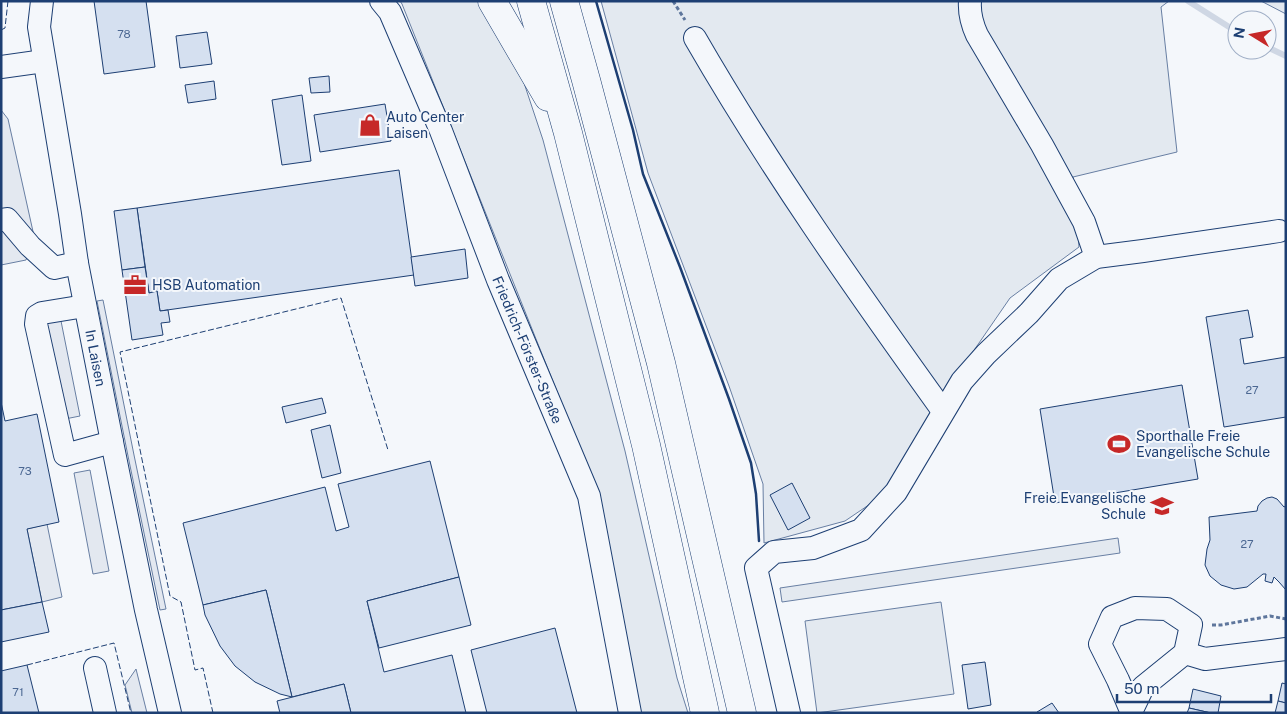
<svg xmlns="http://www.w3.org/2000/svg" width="1287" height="714" font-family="'Public Sans',sans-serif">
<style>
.green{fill:#e3e9f0;stroke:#687fa3}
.parking{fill:#e3e8f0;stroke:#687fa3}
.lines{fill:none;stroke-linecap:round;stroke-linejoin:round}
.stream{stroke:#cfd7e4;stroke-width:6}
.building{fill:#d5e0f0;stroke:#1d3f73}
.minor-casing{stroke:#1d3f73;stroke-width:24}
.highway-casing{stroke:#1d3f73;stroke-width:29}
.path{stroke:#5e769c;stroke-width:3;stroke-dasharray:4 2.5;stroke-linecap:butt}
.minor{stroke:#f4f7fb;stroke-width:22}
.highway{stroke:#f4f7fb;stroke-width:28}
.fence{stroke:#1d3f73;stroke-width:1;stroke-dasharray:6 2.5;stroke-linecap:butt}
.wall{stroke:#1d3f73;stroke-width:2.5}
.labels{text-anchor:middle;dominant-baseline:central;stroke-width:4;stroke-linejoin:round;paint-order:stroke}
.number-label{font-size:11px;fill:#4b6792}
.poi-label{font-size:14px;fill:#1d3f73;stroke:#f4f7fb;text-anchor:start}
.street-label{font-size:14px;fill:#1d3f73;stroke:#f4f7fb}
</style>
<rect width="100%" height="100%" fill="#f4f7fb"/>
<!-- green -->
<g class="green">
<path d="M400,1H483L511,44L543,140L625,451L677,678L688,713H637L594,484L402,4Z"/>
<path d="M601,1H1169L1161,7L1177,152L1073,177L1079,247L1010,298L948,388L879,498L845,521L764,543L763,484L729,386L648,173Z"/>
<path d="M1261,1H1286V14Z"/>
<path d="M1118,538L1120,553L782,602L780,588Z"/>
<path d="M941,602L954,694L817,713L805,621Z"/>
</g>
<!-- parking -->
<g class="parking">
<path d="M1,110L8,119L34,236L26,260L1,265Z"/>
<path d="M103,300L134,455L166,609L160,610L128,456L97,301Z"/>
<path d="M60,316L80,416L65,419L45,320Z"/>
<path d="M90,470L109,571L93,574L74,473Z"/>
<path d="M47,524L62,597L42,602L27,529Z"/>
<path d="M136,669L147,713H132L125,685Z"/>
</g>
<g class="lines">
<!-- stream -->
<g class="stream">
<path d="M1188,1L1237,32"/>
<path d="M1267,47L1286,56"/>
</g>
</g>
<!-- building -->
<g class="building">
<path d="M94,1H146L155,67L104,74Z"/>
<path d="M207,32L212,64L180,68L176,36Z"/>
<path d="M329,76L330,92L311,93L309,78Z"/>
<path d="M214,81L216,99L188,103L185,85Z"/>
<path d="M302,95L311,161L282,165L272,100Z"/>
<path d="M385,104L391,141L320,152L314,115Z"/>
<path d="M399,170L414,275L160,311L157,291L149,293L137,208Z"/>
<path d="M137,208L145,267L122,270L114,211Z"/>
<path d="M465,249L468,278L415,286L411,257Z"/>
<path d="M145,267L149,293L157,291L160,311L168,310L170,322L161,323L163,335L132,340L122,270Z"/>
<path d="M1248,310L1253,337L1240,339L1244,364L1286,357V417L1224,427L1206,317Z"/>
<path d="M1182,385L1198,479L1055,503L1040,409Z"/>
<path d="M322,398L326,413L286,423L282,407Z"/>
<path d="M1,402L5,421L37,414L59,522L27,529L42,602L1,610Z"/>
<path d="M330,425L341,473L322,478L311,430Z"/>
<path d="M430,461L459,577L367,601L384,672L452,655L466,713H351L344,684L292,697L266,590L203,605L183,523L325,487L336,531L349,527L338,484Z"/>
<path d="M792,483L810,518L788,530L770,495Z"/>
<path d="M1272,497L1277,499L1284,507L1286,506V590L1279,582L1274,577L1272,583L1265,581L1266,574H1263L1247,587L1234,589L1221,585L1210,576L1205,565L1207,549L1210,540L1209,517L1257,511L1258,506L1262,501L1267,498Z"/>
<path d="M459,577L471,625L379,648L367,601Z"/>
<path d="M266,590L292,697L280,694L255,682L235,666L220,646L205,615L203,605Z"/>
<path d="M42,602L49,632L1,642V610Z"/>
<path d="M555,628L577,713H487L471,650Z"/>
<path d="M985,662L991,705L968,709L962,665Z"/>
<path d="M27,665L39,713H1V671Z"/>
<path d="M1282,683L1286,684V703L1278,701Z"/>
<path d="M344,684L351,713H280L277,701Z"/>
<path d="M1193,689L1221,696L1218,713H1211L1189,708Z"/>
<path d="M1278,701L1286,703V713H1275Z"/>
<path d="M1052,703L1059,713H1038L1037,712Z"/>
<path d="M1189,708L1211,713H1187Z"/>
</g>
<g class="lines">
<defs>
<g id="minor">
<path id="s1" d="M42,1L39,27L70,214L77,263L112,442L146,610L170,713"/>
<path id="s2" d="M381,1L390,12L441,131L498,280L589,496L630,713"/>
<path d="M970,1C969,14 972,24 977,35L1042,145L1084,222L1096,257"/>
<path d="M695,38C770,168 856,290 943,411"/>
<path d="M1,67L44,61"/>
<path d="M1,220L7,219L30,246L54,268L77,263"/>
<path d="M85,306L42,313L37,316L36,324L65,455L112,442"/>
<path d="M1185,653L1205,659L1286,649"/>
<path d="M95,668L105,713"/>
<path d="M1132,710L1143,687L1185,653L1191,625L1167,609L1135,608L1112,617L1100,644L1118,680L1132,713"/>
<path d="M789,713L756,568L774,552L813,548L861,530L896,492L962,381L986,354L1029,313L1059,279L1096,257L1143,251L1279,231"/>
</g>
<g id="highway">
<path d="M492,1L548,97"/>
<path d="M531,1L568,133L646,445L705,713"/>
<path d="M564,1L586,80L661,363L742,713"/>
</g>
</defs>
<!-- minor casing -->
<use href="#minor" class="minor-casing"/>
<!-- highway casing -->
<use href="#highway" class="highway-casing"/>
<!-- path -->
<g class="path">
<path d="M673,1L685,20"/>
<path d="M1212,625H1221L1270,616L1286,619"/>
</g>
<!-- minor -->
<use href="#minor" class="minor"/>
<!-- highway -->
<use href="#highway" class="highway"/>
<!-- fence -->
<g class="fence">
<path d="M1,30L5,28L8,1"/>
<path d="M27,665L114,643L131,713"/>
<path d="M213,713L203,668L195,670L181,602L170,596L120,352L341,298L388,450"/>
</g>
<!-- wall -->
<path class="wall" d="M596,1L633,130L643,174L680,267L729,399L751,463L756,494L759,541"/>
</g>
<!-- icons -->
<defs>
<symbol id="shop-bare" viewBox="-9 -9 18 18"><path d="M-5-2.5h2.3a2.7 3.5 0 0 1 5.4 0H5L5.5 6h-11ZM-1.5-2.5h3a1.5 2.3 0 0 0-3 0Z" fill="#c62828" stroke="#f4f7fb" stroke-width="2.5" paint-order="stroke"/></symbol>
<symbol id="office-bare" viewBox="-9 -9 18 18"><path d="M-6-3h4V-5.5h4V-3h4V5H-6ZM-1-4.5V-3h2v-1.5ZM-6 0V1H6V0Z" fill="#c62828" stroke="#f4f7fb" stroke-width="2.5" paint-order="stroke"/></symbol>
<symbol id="stadium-bare" viewBox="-9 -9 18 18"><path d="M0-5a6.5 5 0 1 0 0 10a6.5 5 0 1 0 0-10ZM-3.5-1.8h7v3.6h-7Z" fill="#c62828" stroke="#f4f7fb" stroke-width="2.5" paint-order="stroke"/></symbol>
<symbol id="school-bare" viewBox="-9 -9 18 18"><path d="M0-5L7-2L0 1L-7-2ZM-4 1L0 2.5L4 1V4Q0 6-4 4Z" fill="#c62828" stroke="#f4f7fb" stroke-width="2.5" paint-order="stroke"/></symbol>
</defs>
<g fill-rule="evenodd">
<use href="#shop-bare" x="354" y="109" width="32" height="32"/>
<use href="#office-bare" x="119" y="269" width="32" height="32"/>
<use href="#stadium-bare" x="1103" y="428" width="32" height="32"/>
<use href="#school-bare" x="1146" y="490" width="32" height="32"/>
</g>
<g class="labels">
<!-- number labels -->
<g class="number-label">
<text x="124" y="34">78</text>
<text x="1252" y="390">27</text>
<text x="25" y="471">73</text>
<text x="1247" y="544">27</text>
<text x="18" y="692">71</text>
</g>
<!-- poi labels -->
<g class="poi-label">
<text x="386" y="117">Auto Center<tspan x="386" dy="16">Laisen</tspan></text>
<text x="152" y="285">HSB Automation</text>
<text x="1136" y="436">Sporthalle Freie<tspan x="1136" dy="16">Evangelische Schule</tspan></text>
<text x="1146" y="498" text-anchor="end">Freie Evangelische<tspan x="1146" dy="16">Schule</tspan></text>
</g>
<!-- street labels -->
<g class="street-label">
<text stroke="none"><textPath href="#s2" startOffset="379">Friedrich-Förster-Straße</textPath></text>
<text stroke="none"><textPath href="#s1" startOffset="362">In Laisen</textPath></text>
</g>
</g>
<!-- border -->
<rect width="1287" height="714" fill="none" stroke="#1d3f73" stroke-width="5"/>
<!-- north arrow -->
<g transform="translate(1252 35) rotate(280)"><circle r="24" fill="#f4f7fb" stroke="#9eadc5"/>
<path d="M0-4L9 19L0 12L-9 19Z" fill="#c62828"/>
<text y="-8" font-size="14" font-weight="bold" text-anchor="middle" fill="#1d3f73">N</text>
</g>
<!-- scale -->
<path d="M1117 694v8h154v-8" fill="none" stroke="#1d3f73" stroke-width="2.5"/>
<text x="1124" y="694" font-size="15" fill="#1d3f73" stroke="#f4f7fb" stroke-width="4" paint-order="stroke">50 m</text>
</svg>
